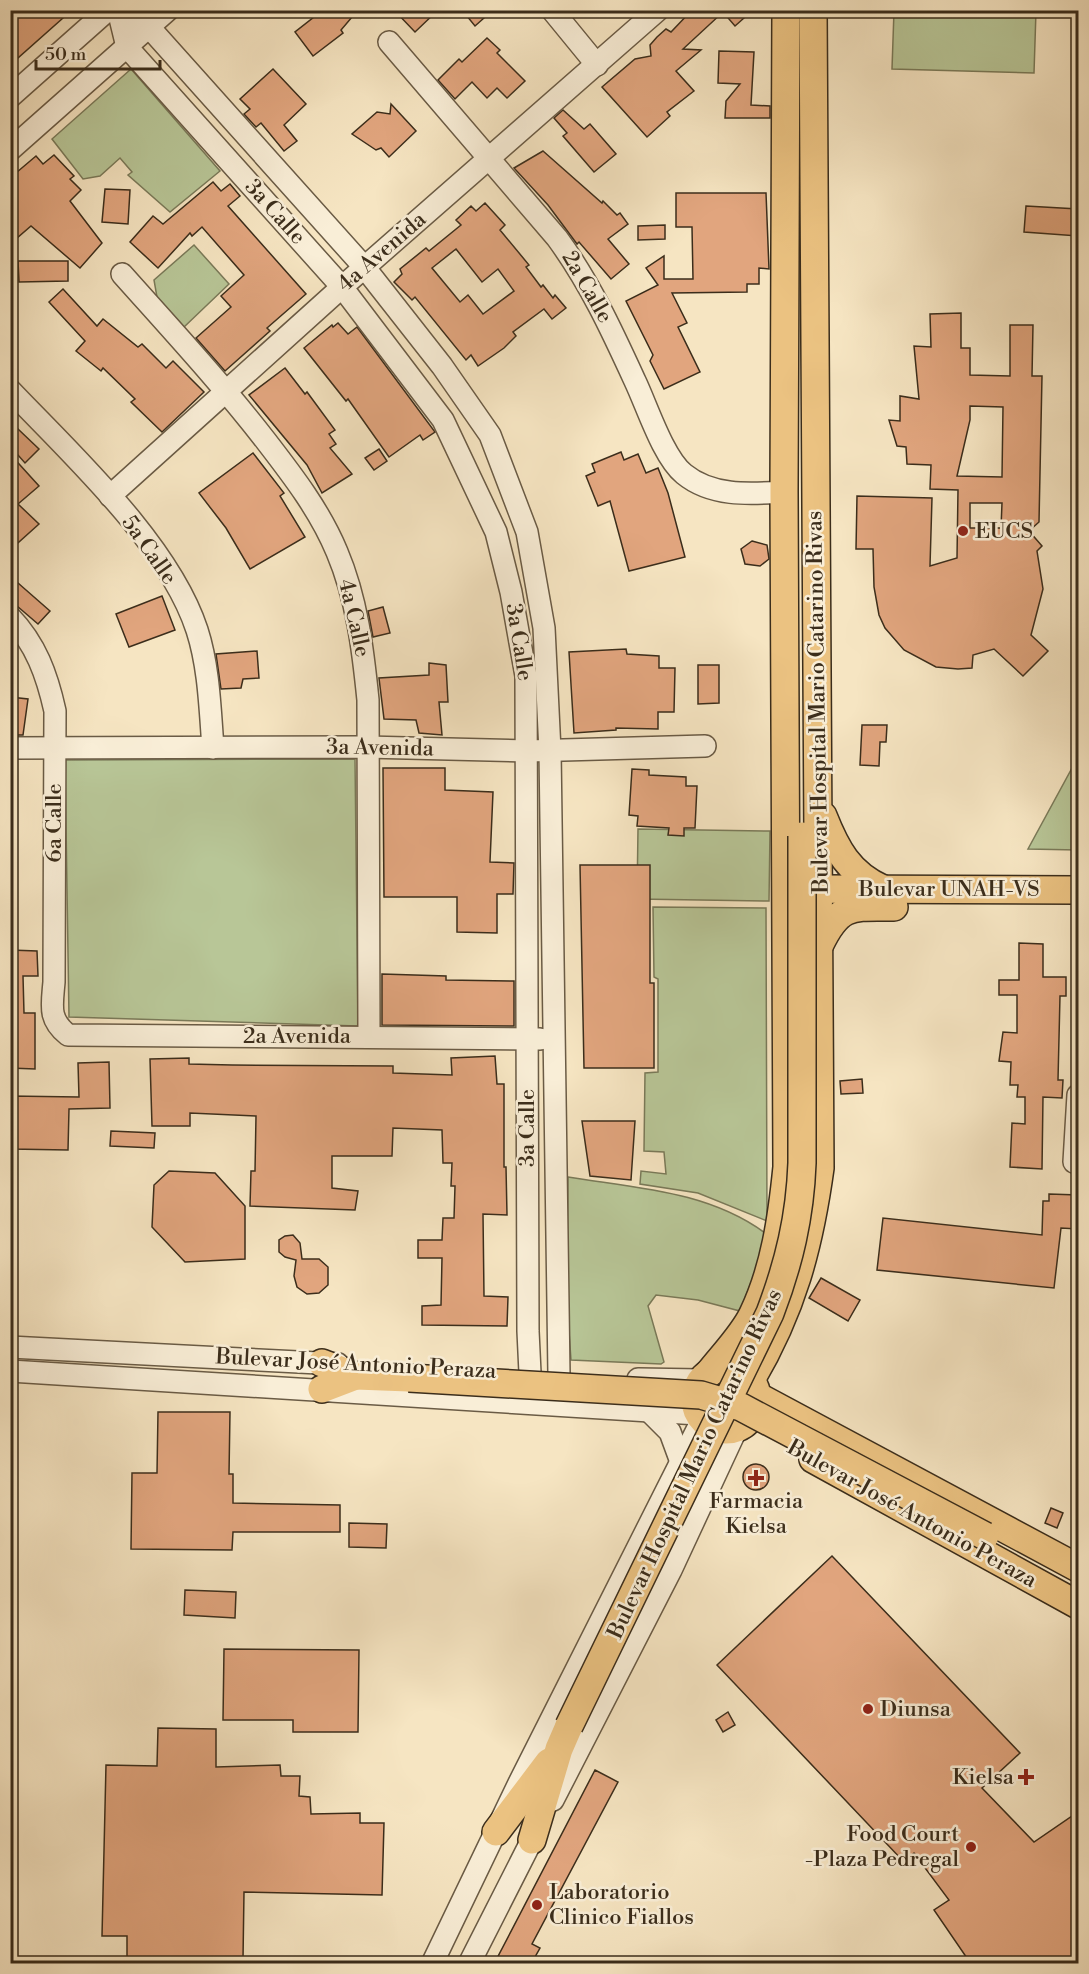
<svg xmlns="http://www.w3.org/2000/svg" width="1089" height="1974" font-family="'Libre Bodoni',serif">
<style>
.green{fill:#b8c697;stroke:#7a7a59;stroke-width:1.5}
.building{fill:#e1a57e;stroke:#3b2d1b;stroke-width:1.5;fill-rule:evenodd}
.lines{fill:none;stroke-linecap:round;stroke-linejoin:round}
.minor-casing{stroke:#6a5b45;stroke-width:24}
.major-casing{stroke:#3b2d1b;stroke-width:30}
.minor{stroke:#f9eed7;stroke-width:21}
.major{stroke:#ebc281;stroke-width:27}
.major-bridge-casing{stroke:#3b2d1b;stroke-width:30;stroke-linecap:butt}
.major-bridge{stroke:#ebc281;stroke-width:27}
.poi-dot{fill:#8f2418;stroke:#f9eed7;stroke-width:2}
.labels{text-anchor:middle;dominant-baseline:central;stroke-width:5;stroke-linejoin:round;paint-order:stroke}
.street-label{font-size:22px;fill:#3b2d1b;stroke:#f9eed7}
.poi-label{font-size:22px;fill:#3b2d1b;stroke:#f9eed7;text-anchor:start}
</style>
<rect width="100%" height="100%" fill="#f6e5c2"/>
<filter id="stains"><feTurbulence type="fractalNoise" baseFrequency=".00333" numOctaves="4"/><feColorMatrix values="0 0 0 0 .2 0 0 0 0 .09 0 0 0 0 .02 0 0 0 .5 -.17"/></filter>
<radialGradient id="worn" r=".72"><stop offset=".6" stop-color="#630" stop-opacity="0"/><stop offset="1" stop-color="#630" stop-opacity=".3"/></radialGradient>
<!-- green -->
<g class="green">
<path d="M894,11H1036L1034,73L892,69Z"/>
<path d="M131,69L220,171L170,212L128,175L132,172L120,158L100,176L83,179L52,139Z"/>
<path d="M194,245L229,284L183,328L158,303L154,280Z"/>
<path d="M1078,757V850L1028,849Z"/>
<path d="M355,759L358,1026L69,1017L65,760Z"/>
<path d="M638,829L770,831L769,901L637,899Z"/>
<path d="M653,907L766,908L767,1221L698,1193L640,1184L641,1171L666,1174L664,1152L644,1151L645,1073L658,1072V979L654,977Z"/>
<path d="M568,1177C636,1188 708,1191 765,1233L759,1262L740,1311L698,1300L656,1295L648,1306L664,1362L661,1364L571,1360L567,1303Z"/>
</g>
<!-- building -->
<g class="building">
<path d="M22,10H72L10,65V21Z"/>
<path d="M323,10H358L341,30L343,33L313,56L295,32Z"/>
<path d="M394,10H438L415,32Z"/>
<path d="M462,10H493L475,26Z"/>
<path d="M692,10H753L735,26L723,12L683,49L701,50L676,71L694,91L667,112L670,116L647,137L602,87L635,59L651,56L650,45L657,37L666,29L671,32Z"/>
<path d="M487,38L500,50L497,53L525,81L507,98L497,88L487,98L472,82L455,99L438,80L459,59L462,62Z"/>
<path d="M719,51L754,52L751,105L770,106V118H725L726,101L740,84L718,83Z"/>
<path d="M273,69L306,104L284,125L297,141L284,151L261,123L256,127L244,114L250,109L240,99Z"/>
<path d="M391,104L416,131L389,157L381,148L376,150L352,134L377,112L390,114Z"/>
<path d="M563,110L584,129L590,124L616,154L594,172L563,136L567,133L554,118Z"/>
<path d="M543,151L602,203L603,201L617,215L620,213L628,224L608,239L629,264L611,279L579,242L577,244L548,205L514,168Z"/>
<path d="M54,155L74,176L70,179L81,190L70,201L102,243L80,268L31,226L10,244V178L36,156L43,164Z"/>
<path d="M213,182L221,191L230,184L240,196L228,206L306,294L267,328L270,331L225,371L196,338L231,307L221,296L244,275L202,227L192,236L190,233L158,268L130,242L153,216L163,224Z"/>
<path d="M105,189L130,190L128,224L102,222Z"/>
<path d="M676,193H766L769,269L759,268V284H747V292L672,293L687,323L678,327L700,372L664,389L650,361L653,355L626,301L658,285L646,268L664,256V279H693L692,227H676Z"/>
<path d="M485,203L505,225L500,230L529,265L526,267L541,287L543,285L553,298L555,295L566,308L552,319L544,309L513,332L516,336L504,348L478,366L471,355L466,360L415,297L412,300L394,282L402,274L400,269L426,248L429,251L461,225L456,220L471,206L476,211ZM456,249L482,282L498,269L514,291L483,314L468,295L460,302L432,268Z"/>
<path d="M1026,206L1078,209V236L1024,232Z"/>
<path d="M665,225V239L638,240V226Z"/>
<path d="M18,261H68V281L19,282Z"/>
<path d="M63,289L97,326L103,319L138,347L142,344L166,368L173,361L204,392L162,432L131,402L135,399L103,368L101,371L76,351L85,341L49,302Z"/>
<path d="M961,313V348H970V375L1010,376V325H1033L1032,376H1042L1039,522L1029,531L1042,546L1037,551L1043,589L1031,635L1048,651L1023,676L994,649L973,655L972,668L958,669L936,667L904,650L885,628L879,615L874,587L873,549H856L857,496L932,498L930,566L957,558L958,490L930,489L931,465L907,464L906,447L897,446L889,420L900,421V396L919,399L914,346L931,347L930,314ZM970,406L1003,407L1002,477L957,476L970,420ZM970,503H1002L1001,528H970Z"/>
<path d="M338,323L348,334L357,327L435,432L423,440L420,435L389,457L348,399L346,401L304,348L332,325L333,327Z"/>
<path d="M285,368L305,394L307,392L335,430L329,434L336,444L330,448L352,474L322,493L307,465L249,395Z"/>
<path d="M18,429L39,449L25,463L10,446V435Z"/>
<path d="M379,449L387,461L374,470L365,458Z"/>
<path d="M621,452L624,460L638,454L646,473L658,468L668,493L685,557L629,571L610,501L598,506L586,476L595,472L592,464Z"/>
<path d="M253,453L284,493L280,496L305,537L250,569L226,528L199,493Z"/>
<path d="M10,454L39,486L18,504L39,524L10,550Z"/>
<path d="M752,541L767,545L769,559L760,566L745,564L741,549Z"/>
<path d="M10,576L50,611L38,624L10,600Z"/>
<path d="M162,596L175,630L129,647L116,614Z"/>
<path d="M383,607L390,633L373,637L368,611Z"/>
<path d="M626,649L627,654L659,656V668H675L674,712H658V729L616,728V730L574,733L569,652Z"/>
<path d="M257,651L259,678L243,679L241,688L221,689L216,654Z"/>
<path d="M429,663L446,665L448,702H439L442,735L419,733L416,720L384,719L379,678L429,675Z"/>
<path d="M698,665H719V703L698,704Z"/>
<path d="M10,697L28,699L23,735H10Z"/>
<path d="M862,725H887L886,742H880L879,766L860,765Z"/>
<path d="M383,768H445V790L493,792L490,862L514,863L513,894H497V933L457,932V897H384Z"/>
<path d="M632,769L649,770V775L686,777V786H697L695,828H684V836L668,835L669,828L637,826L638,816L629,815Z"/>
<path d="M580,865H650V983H654V1068H584Z"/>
<path d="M1019,943L1043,944V977H1066V996H1060L1058,1080H1063L1062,1098L1043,1097L1042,1169L1010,1167L1012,1123L1025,1124V1097H1017L1018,1085H1010L1011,1062L999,1061L1003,1032L1017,1033V995H999V980H1019Z"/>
<path d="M10,950L37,951L38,976H23L24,1013H35V1069L10,1068Z"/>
<path d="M382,974L446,976V980L514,981V1026L382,1025Z"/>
<path d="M495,1056L497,1084H504V1167H506L507,1215L483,1214L484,1296L508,1297L507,1326L422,1325V1306L441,1305L442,1258H418V1240H442L443,1218H454L455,1186H451L452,1163H443L442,1130L393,1128L392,1156H332V1188L358,1191L355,1210L250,1206L251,1171H255L256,1116L190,1113V1126H152L150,1059L189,1058V1064L232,1065L393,1066V1073L452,1075L451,1058Z"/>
<path d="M109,1062L110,1108L69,1109L68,1150L10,1149V1096L79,1097L78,1063Z"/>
<path d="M862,1079L863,1093L841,1094L840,1081Z"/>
<path d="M582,1121H635L631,1180L590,1176Z"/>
<path d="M111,1131L155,1133L154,1148L110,1146Z"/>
<path d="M169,1171L215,1173L245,1206V1259L185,1262L152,1227L154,1185Z"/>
<path d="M1049,1194L1078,1195V1229L1061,1228L1054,1288L877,1270L883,1218L1042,1235L1043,1201H1049Z"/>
<path d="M293,1235L300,1243L302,1259H319L328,1267V1285L319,1293L307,1294L297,1287L294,1276L296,1260L285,1257L279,1252V1240L285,1236Z"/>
<path d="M821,1278L860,1300L848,1321L809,1298Z"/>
<path d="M158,1412H230L229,1474H233V1503L340,1505V1532H233L232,1550L131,1549L132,1473H157Z"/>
<circle cx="756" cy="1477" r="13"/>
<path d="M1051,1508L1063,1513L1057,1528L1045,1523Z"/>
<path d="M349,1523L387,1524L386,1548L349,1547Z"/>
<path d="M832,1556L1020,1753L982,1788L1034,1842L1078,1812V1964H971L934,1910L949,1900L914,1853L904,1862L717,1665Z"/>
<path d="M185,1590L236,1592L235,1618L184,1615Z"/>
<path d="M224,1649L359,1650L358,1732H293V1720H223Z"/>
<path d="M728,1712L735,1725L723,1732L716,1720Z"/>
<path d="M158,1728L216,1729V1767L280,1765L281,1776H300L299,1796L310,1797L311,1814L360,1813V1823H384L382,1895L244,1892L243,1959L127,1957V1936H102L106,1765L157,1766Z"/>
<path d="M595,1770L618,1782L532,1944L540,1948L531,1964H494Z"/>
</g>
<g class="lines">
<defs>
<g id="minor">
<path d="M118,10L127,47L342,287L443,420L496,532L511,592L526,676L528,1331L530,1373L542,1403"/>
<path d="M127,10L149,27L365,268L442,366L490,435L527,532L544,628L550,751L559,1375"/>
<path d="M552,10L597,65"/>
<path d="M389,42L557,238C590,283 612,331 635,381C647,406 663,457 684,474C712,497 750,494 784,492"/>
<path d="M10,97L108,10"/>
<path d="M10,150L168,10"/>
<path d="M122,274C171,329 221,383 266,441C293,476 320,511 337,552C357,599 363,650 368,700L369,1037"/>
<path d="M10,390C72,455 169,544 197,630C209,667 210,709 213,748"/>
<path d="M110,496L342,287L658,10"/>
<path d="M10,617C36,644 47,675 55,711L54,982C52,1006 48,1019 68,1035L540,1039"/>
<path d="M10,748L366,747L528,751L705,746"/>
<path d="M1074,1162L1078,1095"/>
<path d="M10,1347L338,1364"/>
<path d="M10,1371L698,1414"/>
<path d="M638,1379L701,1380"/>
<path d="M647,1409L670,1432L681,1462"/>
<path d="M553,1800L671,1570L737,1428"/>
<path d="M432,1964L519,1783L702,1420"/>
<path d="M469,1964L538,1828"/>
</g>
<g id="major">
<path d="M823,816C836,849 849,874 883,889"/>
<path d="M804,896L820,889L1078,890"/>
<path d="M820,944C840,903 852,907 894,907"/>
<path d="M322,1363L356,1376L409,1378"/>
<circle cx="726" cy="1399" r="31"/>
<path d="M709,1373C723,1355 743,1335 753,1314C775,1268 782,1217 787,1167L784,492L786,10"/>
<path d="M751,1380C792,1310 809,1248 820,1168L813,10"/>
<path d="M322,1389L356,1376"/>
<path d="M757,1396L1078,1568"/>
<path d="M813,1459L1078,1605"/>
<path d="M496,1832L549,1762"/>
<path d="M532,1840L559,1749L569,1726"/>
</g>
</defs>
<!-- minor casing -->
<use href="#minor" class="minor-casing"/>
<!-- major casing -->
<use href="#major" class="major-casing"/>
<!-- minor -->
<use href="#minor" class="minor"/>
<!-- major -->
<use href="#major" class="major"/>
<defs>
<g id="major-bridge">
<path d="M409,1378L701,1395L741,1407L985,1536"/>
<path d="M569,1726L770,1313C789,1263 800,1217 802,1163V836"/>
</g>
</defs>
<!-- major-bridge casing -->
<use href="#major-bridge" class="major-bridge-casing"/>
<!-- major-bridge -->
<use href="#major-bridge" class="major-bridge"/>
</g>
<!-- markers -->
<g class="poi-dot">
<circle cx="963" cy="531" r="6"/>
<path d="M753 1469h6v6h6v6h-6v6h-6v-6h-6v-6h6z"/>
<circle cx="868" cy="1709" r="6"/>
<path d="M1023 1768h6v6h6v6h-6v6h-6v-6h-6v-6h6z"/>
<circle cx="971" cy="1847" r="6"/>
<circle cx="537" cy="1905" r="6"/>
</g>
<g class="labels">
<!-- street labels -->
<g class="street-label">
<text transform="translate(275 212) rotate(48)">3a Calle</text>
<text transform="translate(382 252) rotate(-41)">4a Avenida</text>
<text transform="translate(587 287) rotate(60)">2a Calle</text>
<text transform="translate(149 550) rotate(55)">5a Calle</text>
<text transform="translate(354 618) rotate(77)">4a Calle</text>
<text transform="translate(519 642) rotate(81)">3a Calle</text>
<text transform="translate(818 702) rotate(-91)">Bulevar Hospital Mario Catarino Rivas</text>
<text transform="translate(380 748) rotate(1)">3a Avenida</text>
<text transform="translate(54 823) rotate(-90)">6a Calle</text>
<text x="949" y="889">Bulevar UNAH-VS</text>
<text x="297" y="1036">2a Avenida</text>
<text transform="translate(527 1128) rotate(-90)">3a Calle</text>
<text transform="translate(356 1364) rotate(3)">Bulevar José Antonio Peraza</text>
<text transform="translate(695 1464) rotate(-65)">Bulevar Hospital Mario Catarino Rivas</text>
<text transform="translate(912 1514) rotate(29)">Bulevar José Antonio Peraza</text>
</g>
<!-- poi labels -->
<g class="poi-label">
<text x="975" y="531">EUCS</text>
<text x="756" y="1501" text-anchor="middle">Farmacia<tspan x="756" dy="25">Kielsa</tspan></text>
<text x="880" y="1709">Diunsa</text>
<text x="1014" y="1777" text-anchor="end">Kielsa</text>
<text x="959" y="1834" text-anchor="end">Food Court<tspan x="959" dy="25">-Plaza Pedregal</tspan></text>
<text x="549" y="1892">Laboratorio<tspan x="549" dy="25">Clinico Fiallos</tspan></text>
</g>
</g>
<!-- margin -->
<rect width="1089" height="1974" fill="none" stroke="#f6e5c2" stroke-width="36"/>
<rect x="12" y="12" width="1065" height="1950" fill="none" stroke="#3b2d1b" stroke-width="3"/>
<rect x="18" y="18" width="1053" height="1938" fill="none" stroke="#3b2d1b" stroke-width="1.5"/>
<!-- scale -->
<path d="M36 60v9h124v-9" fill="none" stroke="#3b2d1b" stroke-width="3"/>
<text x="45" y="60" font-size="18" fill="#3b2d1b" stroke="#f9eed7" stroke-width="4.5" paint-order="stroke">50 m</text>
<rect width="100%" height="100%" filter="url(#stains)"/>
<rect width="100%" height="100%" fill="url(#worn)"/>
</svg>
